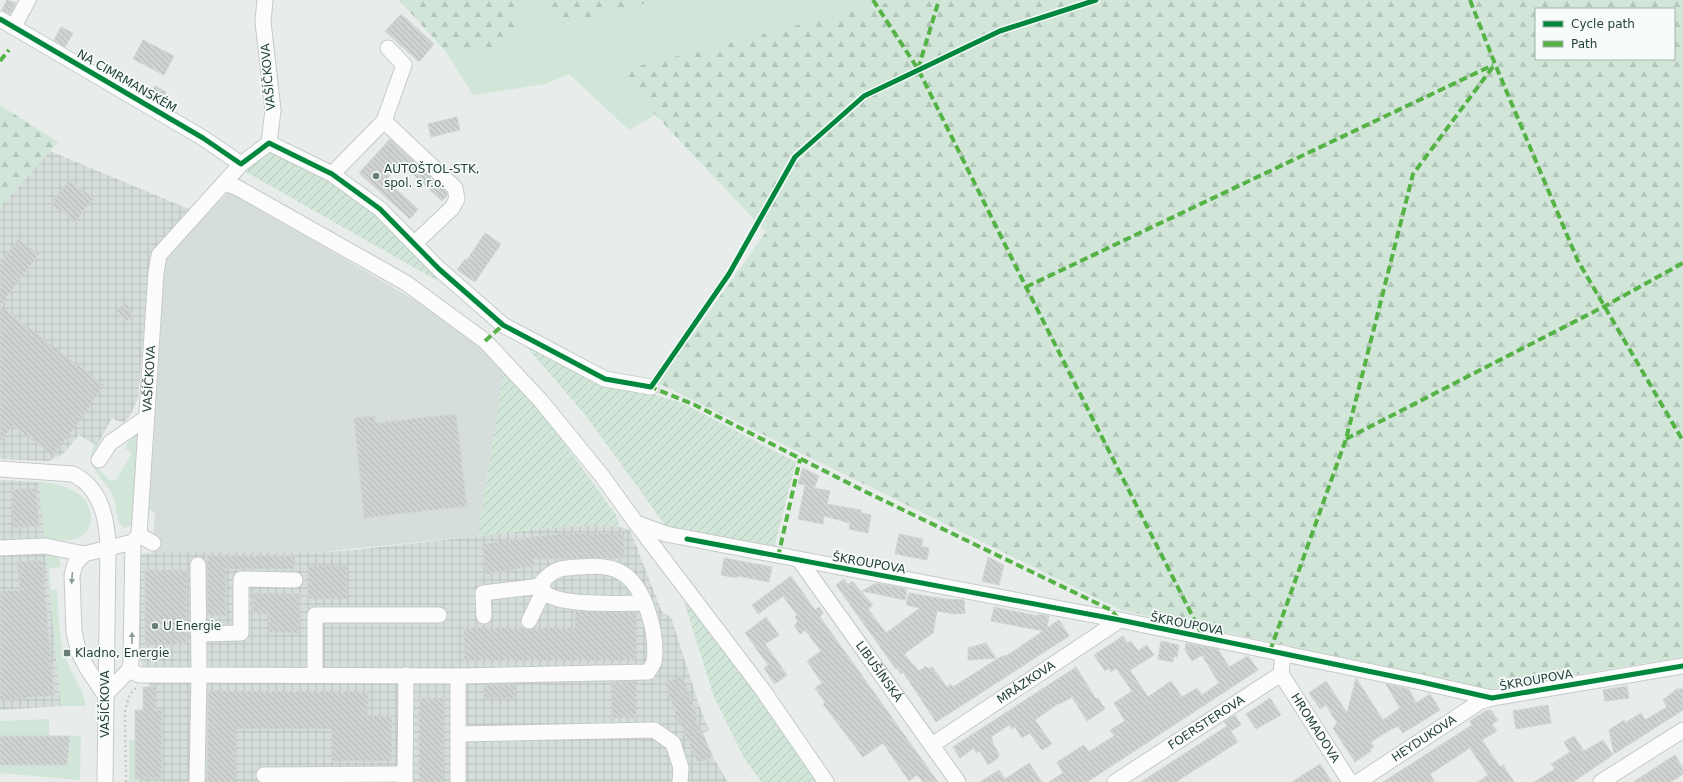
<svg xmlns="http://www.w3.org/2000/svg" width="1683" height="782" font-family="'DejaVu Sans',sans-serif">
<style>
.built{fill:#d6dedb}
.industrial{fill:url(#industrial-grid)}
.grass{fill:#d1e6d8}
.forest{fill:url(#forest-firs);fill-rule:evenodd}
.garden{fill:url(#garden-furrows)}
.building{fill:url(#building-back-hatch);stroke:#d1d6d4}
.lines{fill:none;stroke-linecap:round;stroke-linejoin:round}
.minor-casing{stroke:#c5cac8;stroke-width:17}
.path{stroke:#c3ccca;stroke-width:2.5;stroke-dasharray:2 3;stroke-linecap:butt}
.minor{stroke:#fcfcfc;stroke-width:15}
.quiet{stroke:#55b346;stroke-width:4;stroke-dasharray:8 4;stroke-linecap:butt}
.cycleway-casing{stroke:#f7fbf9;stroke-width:8}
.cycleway{stroke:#00873e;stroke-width:5}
.oneway{fill:#909f9b}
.poi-dot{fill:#697e78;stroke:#f7fbf9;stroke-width:1.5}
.labels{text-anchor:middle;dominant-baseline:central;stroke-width:3.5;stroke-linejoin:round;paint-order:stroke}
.street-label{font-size:12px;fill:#24423a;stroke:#f7fbf9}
.poi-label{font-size:12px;fill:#24423a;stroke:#f7fbf9;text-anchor:start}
</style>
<defs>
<pattern id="industrial-grid" width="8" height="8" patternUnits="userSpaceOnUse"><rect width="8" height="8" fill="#d6dedb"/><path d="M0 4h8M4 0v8" fill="none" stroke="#b8c0bd"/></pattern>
<pattern id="forest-firs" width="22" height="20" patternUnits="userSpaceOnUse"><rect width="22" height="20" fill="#d1e6d8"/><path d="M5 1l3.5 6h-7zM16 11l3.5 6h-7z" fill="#b3c6ba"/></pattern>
<pattern id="garden-furrows" width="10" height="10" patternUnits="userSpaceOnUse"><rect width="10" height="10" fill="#d1e6d8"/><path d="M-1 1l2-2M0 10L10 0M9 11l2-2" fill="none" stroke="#b3c6ba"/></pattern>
<pattern id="building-back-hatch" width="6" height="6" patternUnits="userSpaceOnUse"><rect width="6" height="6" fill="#cfd4d2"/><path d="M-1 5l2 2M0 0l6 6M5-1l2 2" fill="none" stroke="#b2b7b5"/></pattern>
</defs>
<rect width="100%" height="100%" fill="#e8edeb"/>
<!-- built -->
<path class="built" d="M229,191L423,305L472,341L504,370L478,536L312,553H152L155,512L149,510L165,258Z"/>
<!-- industrial -->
<g class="industrial">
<path d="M50,151L189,209L153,252L150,259L138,398L130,416L123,423L112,418L97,446L79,435L63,454L49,461L0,459V208Z"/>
<path d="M0,480L39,482L61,706L0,710Z"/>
<path d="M591,525H614L630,530L662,612L671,617L698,702L709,730L702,734L713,757L728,782H140V779H135V710H143L149,687L148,668L142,666L140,658V554L165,552L312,553L355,550L567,526Z"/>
</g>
<!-- grass -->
<g class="grass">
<path d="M527,0H544L569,24L607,12L661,0H896L616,72L655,115L629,130L569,74L546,84L473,95L446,52L503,50Z"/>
<path d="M135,433L139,436L140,442L131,525L125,528L119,523C116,514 116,505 113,496C105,478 82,467 95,444L99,447L96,466L109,480H116L132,453L125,448L131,435Z"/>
<path d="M39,482C52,483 65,485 77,493C94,503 98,533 75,539C66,542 54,539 44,538Z"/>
<path d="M46,554C57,555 60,556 61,567L49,568L51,590H57C59,614 58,642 68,663C74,678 83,689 86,706H61Z"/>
<path d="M825,581L934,733L932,734L822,583Z"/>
<path d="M813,589L952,782H948L811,591Z"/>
<path d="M49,719V736H0V721Z"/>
<path d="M70,736H81L80,780L0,773V765L70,749Z"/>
<path d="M129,740H135L140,782H129Z"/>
</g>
<!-- forest -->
<g class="forest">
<path d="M399,0H527L503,50L446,52Z"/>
<path d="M544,0H661L607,12L569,24Z"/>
<path d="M896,0H1683V657L1489,689L1121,610L658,383L766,232L615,72ZM1536,9H1674V59H1536Z"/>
<path d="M0,105L58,142L0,208Z"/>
</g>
<!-- garden -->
<g class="garden">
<path d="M269,152C280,153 290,159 300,163C356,189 397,234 439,277L436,280L246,172L255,159Z"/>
<path d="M519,338L612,388L656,395L682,403L796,462L773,552L695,535L665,525L586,416Z"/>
<path d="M504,370L534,401L616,515L619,526H567L478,536Z"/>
<path d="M690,601L704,622L818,782H761L744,758L714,697L685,605Z"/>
</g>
<!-- building -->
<g class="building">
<path d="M7,0L16,3L10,14L2,10Z"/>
<path d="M401,14L434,44L419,62L385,31Z"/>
<path d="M61,27L73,33L65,47L54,40Z"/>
<path d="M143,40L174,56L164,75L133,59Z"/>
<path d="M155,86L166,92L161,103L150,96Z"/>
<path d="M457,117L460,130L431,137L428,124Z"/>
<path d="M390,139L447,193V196L442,201L401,163L386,180L418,209L410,219L359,173Z"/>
<path d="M69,180L94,198L75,222L51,204Z"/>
<path d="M485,233L501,244L475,282L457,270L465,259L467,260Z"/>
<path d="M18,239L39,254L0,306L104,385L89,406L90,407L53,456L13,425L0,442V263Z"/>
<path d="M126,303L134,316L125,322L117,310Z"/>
<path d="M456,414L467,506L364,518L354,418L375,416V423Z"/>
<path d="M803,468L819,476L814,488L830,491L827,504L861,510V513L871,515L868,533L849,529L850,523L824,516L823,524L798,519L805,485L798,484Z"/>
<path d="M36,488L39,526L14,528L11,490Z"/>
<path d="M563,533H624V558L534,559L535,566L486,574L482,544Z"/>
<path d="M899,534L923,539L921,546L929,548L927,560L895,554Z"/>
<path d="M207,555L295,556L294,569H226V616H207Z"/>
<path d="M988,557L1004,565L999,585L982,581Z"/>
<path d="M724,558L772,567L769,582L738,576L737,578L721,575Z"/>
<path d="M42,560L54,695L0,701V591L20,590L17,562Z"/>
<path d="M308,565L347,566V599H308Z"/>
<path d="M145,570H187L186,644H145Z"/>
<path d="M791,576L815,610L819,607L823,613L820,617L938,782H923L917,775L909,781L883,743L863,757L823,704L825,702L815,688L822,683L807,661L821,651L805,630L800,634L794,625L798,622L795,617L797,615L783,596L758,614L752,605Z"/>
<path d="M844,579L848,585L852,581L873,605L868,609L886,633L920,608L906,605L909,593L944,599L964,600L965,613L955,614L937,611L933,633L904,654L919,671L926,666L928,669L932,667L947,687L951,684L953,687L1000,657L1008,655L1043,631L991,621L994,607L1038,616V614L1049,616L1047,628L1059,620L1069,636L936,722L903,672L901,674L897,668L896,669L836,585Z"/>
<path d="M876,583L907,589L905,600L862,591Z"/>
<path d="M253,593L300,594L299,633L269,632V614H253Z"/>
<path d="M575,611L636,612V660H464V628H524L529,630L535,628H575Z"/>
<path d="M766,617L779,635L765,644L787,675L775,684L764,668L768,665L745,633Z"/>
<path d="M1123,636L1127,643L1131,641L1138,651L1147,645L1154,655L1130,670L1148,697L1171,681L1182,697L1197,688L1202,695L1219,683L1202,655L1192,661L1185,650L1186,643L1218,649L1229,667L1248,656L1258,670L1087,782H1049L1063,773L1057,762L1084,745L1089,752L1114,736L1110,730L1125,721L1114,703L1132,691L1116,668L1111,672L1109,668L1105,671L1094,655Z"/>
<path d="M1161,641L1179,645L1177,657L1174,656L1173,662L1158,659Z"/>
<path d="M986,643L996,658L968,660V648Z"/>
<path d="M1076,667L1096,699L1098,698L1105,709L1087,721L1072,697L1060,704L1059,703L1035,720L1052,744L1042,750L1030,733L1022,738L1015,727L1012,729L1009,725L991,737L993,741L992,742L999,754L998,758L988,765L980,751L976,753L974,748L960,758L953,747Z"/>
<path d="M683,676L697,717H695L713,757L698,763L680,722L679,723L665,682Z"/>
<path d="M1356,678L1383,720L1400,708L1386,684L1409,689L1416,703L1430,694L1440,710L1403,733L1398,726L1388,731L1371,742L1374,747L1370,749L1371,751L1355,762L1333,728L1337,723L1326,705L1320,709L1309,693L1326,681L1347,713Z"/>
<path d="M637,681L636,718H612V682Z"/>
<path d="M484,684L515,685V699L484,698Z"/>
<path d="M1627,686L1629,698L1605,701L1603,690Z"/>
<path d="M143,687H156V710H162V779H135V710H143Z"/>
<path d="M1683,687V710L1614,754L1609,730L1624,720L1625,723L1641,713L1645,720L1667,707L1663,700L1678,688L1679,690Z"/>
<path d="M208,691L368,692V716H392V761H332V729H236L235,782H207Z"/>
<path d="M419,698H444L443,782H419Z"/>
<path d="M1270,698L1281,715L1256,729L1246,714Z"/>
<path d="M1548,705L1551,723L1516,729L1513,711Z"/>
<path d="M1491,710L1498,720L1492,724L1497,731L1482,740L1500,767L1503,765L1514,782H1478L1488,775L1470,748L1430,774L1435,782H1383L1472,725L1470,721L1485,711Z"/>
<path d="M1235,715L1241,725L1231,731L1224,722Z"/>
<path d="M1227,726L1238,742L1176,782H1141Z"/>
<path d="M0,736H70L67,765H0Z"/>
<path d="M1574,736L1584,751L1603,740L1613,755L1573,782H1534L1555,769L1551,764L1570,752L1564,742Z"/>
<path d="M1675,755L1683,768V774L1671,782H1633Z"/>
<path d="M1029,763L1042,782H980L999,770L1005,779Z"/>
<path d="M1320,764L1332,782H1292L1309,771Z"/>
</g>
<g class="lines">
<defs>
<g id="minor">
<path d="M0,19L203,138L241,164"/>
<path d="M14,26L28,0"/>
<path d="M384,121L404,65L388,48"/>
<path d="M269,143L332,174L380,209L439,269L503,325L605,379L651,387"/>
<path d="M332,174L384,121L455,188L457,199L452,208L415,243"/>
<path d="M225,183L238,188L406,283L485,341L541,401L602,476L636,523L666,534L1120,620L1421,682L1492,698L1683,666"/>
<path d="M99,460L110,443L146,418"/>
<path d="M0,469L73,474C101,488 107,518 108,547L105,782"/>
<path d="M636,523L762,689L826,782"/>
<path d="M139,535L153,543"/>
<path d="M0,548L45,546L84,554"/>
<path id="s1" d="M800,561L958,782"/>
<path d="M484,616L483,593L542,586"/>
<path d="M529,621L543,592"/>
<path d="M199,634L241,633V579L295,580"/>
<path d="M129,670L139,675H149L458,676L648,672C650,669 653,665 654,662C658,636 646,587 622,573C610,565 593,566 580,567C562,568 554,568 542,582L543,592C561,607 620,603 644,603"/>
<path id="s2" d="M1281,674L1350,782"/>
<path d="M315,675V615H439"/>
<path d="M458,676V782"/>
<path id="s3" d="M105,695L87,668L79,653L74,632L72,575L75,564L84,554L133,542L139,535L156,273L159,255L241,164L269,143L273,110L263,22L265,0"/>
<path d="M105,695L129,670L131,662L133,542"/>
<path d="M458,734L654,730L673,743L681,768L680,782"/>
<path id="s4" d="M932,745L1120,620"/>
<path d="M264,775L405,774"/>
<path d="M197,782L199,675L198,565"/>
<path d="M405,782L406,675"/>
<path id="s5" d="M1115,782L1281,674L1283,653"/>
<path id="s6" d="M1358,782L1469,709L1479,702L1492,698"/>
<path d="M1601,782L1683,730"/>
</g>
</defs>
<!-- minor casing -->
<use href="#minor" class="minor-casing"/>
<!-- path -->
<path class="path" d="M126,782L125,710L130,694L136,688"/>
<!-- minor -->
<use href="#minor" class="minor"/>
<!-- quiet -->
<g class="quiet">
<path d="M873,0L918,69L1026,287L1203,637"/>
<path d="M1470,0L1495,64L1578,261L1683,441"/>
<path d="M0,61L9,50"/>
<path d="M918,69L939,0"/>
<path d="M1026,287L1493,65"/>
<path d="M485,341L503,325"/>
<path d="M651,385V387L695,405L866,492L1111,610L1119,619"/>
<path d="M1346,439L1605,306L1683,263"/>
<path d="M778,557L800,459"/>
<path d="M1270,651L1346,439L1413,174L1495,64"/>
</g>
<defs>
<g id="cycleway">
<path d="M0,19L203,138L241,164L269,143L332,174L380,209L439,269L503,325L605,379L651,387L729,274L795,157L864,96L1000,31L1096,0"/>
<path d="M687,539L1120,620L1421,682L1492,698L1683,666"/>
</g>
</defs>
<!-- cycleway casing -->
<use href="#cycleway" class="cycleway-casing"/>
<!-- cycleway -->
<use href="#cycleway" class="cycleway"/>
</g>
<!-- one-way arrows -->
<defs><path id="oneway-solid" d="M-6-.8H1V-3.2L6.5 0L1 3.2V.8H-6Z"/></defs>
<g class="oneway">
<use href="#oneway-solid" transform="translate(72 578) rotate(94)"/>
<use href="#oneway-solid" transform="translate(132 638) rotate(-89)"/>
</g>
<!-- markers -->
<g class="poi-dot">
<circle cx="376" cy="176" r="4"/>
<circle cx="155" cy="626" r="4"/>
<rect x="63" y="649" width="8" height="8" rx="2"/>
</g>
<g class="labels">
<!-- street labels -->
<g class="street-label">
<text transform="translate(268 77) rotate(-95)">VAŠÍČKOVA</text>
<text transform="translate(127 81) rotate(30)">NA CIMRMANSKÉM</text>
<text stroke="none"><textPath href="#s3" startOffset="369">VAŠÍČKOVA</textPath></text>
<text transform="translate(869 563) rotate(10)">ŠKROUPOVA</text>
<text transform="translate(1187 624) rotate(11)">ŠKROUPOVA</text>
<text stroke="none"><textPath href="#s1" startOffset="136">LIBUŠÍNSKÁ</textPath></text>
<text transform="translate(1536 680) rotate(-10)">ŠKROUPOVA</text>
<text stroke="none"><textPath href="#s4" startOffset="113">MRÁZKOVA</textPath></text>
<text transform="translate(105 704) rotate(-90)">VAŠÍČKOVA</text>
<text stroke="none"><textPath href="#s5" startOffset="109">FOERSTEROVA</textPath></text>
<text stroke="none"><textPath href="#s2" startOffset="64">HROMADOVA</textPath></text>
<text stroke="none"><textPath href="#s6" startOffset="79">HEYDUKOVA</textPath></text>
</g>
<!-- poi labels -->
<g class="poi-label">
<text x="384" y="169">AUTOŠTOL-STK,<tspan x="384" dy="14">spol. s r.o.</tspan></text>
<text x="163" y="626">U Energie</text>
<text x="75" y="653">Kladno, Energie</text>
</g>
</g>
<!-- legend -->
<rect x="1535" y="8" width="140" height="52" fill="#f7fbf9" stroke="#a3b1ad"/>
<rect x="1543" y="21" width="20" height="6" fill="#00873e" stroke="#a3b1ad"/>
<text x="1571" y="28" font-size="12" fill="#24423a">Cycle path</text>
<rect x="1543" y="41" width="20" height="6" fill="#55b346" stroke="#a3b1ad"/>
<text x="1571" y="48" font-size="12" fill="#24423a">Path</text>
</svg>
